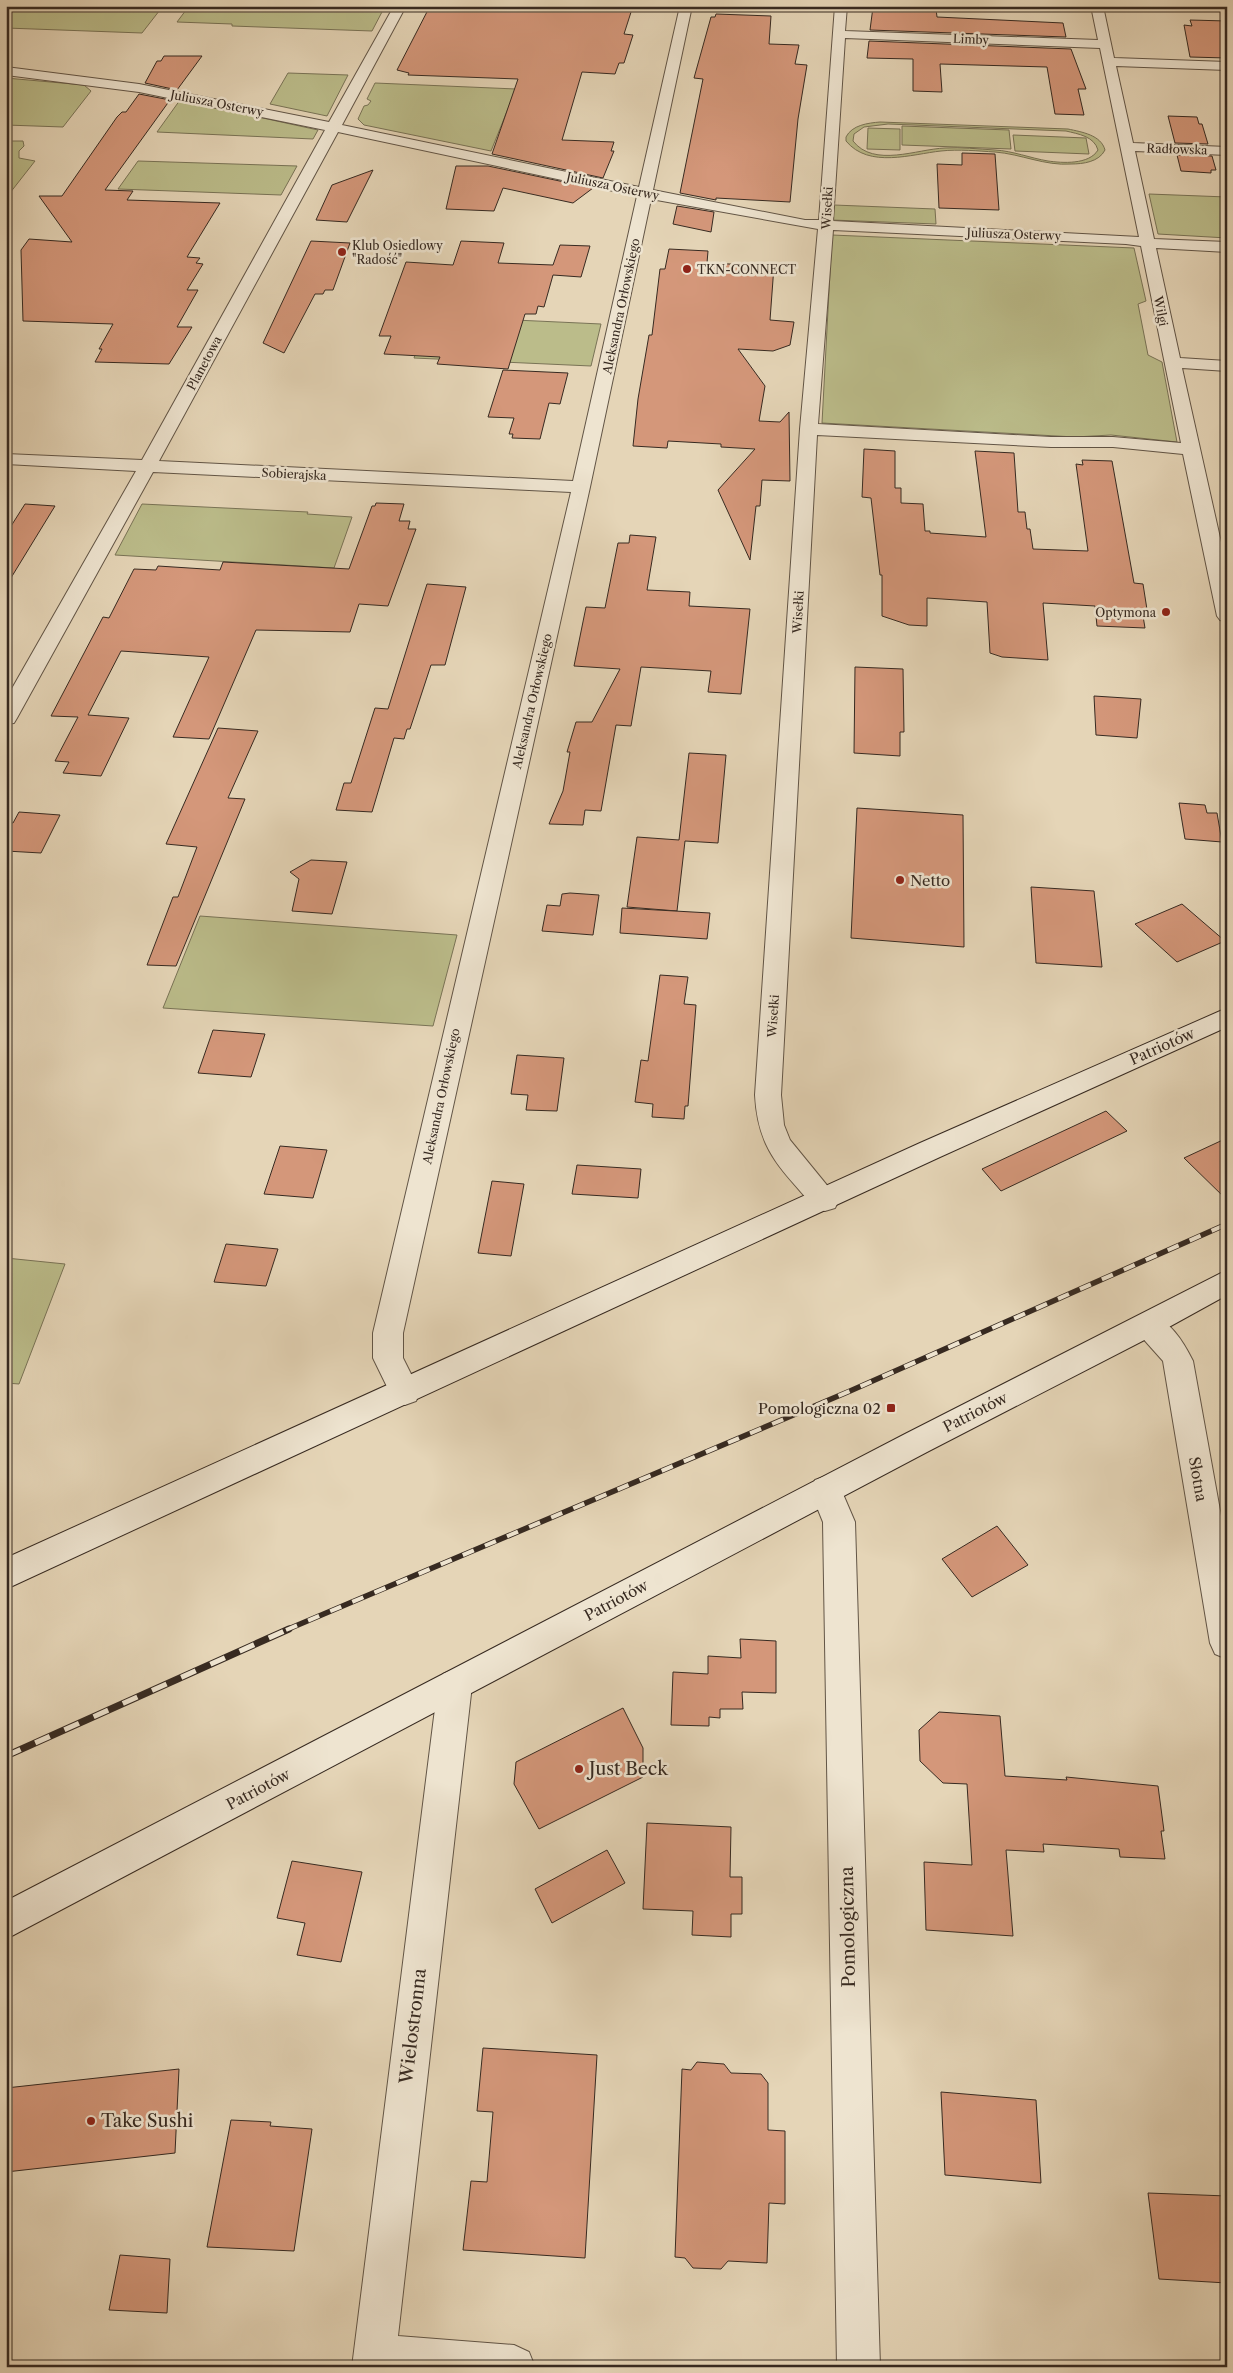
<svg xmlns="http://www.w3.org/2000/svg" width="1233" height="2373" font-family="'Libre Caslon Text',serif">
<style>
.green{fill:#bbbc8a;stroke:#797356;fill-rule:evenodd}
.building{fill:#d4977a;stroke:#372a21}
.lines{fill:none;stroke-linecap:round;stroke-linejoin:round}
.street-casing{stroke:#625546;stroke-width:2}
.secondary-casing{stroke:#372a21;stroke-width:2}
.street{fill:#eee4d0;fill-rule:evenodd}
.secondary{fill:#eee4d0;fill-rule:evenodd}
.rail-far1-casing{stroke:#372a21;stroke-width:5.5}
.rail-casing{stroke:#372a21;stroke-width:7}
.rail-far1{stroke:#eee4d0;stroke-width:4;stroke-dasharray:12;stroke-linecap:butt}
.rail{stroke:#eee4d0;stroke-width:5;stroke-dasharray:16;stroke-linecap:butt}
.poi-dot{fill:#8f2418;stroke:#eee4d0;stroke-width:2}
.labels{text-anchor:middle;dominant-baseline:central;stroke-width:5;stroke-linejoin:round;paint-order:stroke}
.far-street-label{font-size:12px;fill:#372a21;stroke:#eee4d0}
.far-poi-label{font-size:12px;fill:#372a21;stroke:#eee4d0;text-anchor:start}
.poi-label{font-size:15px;fill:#372a21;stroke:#eee4d0;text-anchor:start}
.street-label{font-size:15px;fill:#372a21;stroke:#eee4d0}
.near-poi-label{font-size:18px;fill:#372a21;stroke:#eee4d0;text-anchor:start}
.near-street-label{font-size:18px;fill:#372a21;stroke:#eee4d0}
</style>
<rect width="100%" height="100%" fill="#e5d5b7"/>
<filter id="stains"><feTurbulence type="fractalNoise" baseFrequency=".004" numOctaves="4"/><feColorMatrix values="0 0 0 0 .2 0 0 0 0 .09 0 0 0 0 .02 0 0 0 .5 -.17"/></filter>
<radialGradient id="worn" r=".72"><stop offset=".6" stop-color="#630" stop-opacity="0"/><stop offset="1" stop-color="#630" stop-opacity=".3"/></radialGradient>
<!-- green -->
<g class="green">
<path d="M6,6H163L142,33L6,28Z"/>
<path d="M189,6L383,10L372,31L232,26V24L177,22Z"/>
<path d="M288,73L348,75L327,116L270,104Z"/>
<path d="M6,78L84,85L91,91L63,127L6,125Z"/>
<path d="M375,83L516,89L491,151L364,125L358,119L364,106L368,105L371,101L367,99Z"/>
<path d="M180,100L318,130L313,139L157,132Z"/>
<path d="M880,122L1068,129C1082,132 1101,135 1105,150C1099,162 1083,164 1071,164C1045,166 1021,154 995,152C978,151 959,149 941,151C912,154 869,169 846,141V137C852,125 868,123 880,122ZM888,124L1066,131C1078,134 1094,136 1098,150C1089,165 1062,163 1048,161C1030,158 1013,151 995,150C978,149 961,147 945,148C917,149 874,168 853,141L854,134L864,127Z"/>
<path d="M902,126L1009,130L1011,149L902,145Z"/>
<path d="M868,128L900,129V150L867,149Z"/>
<path d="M1013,135L1086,138L1089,154L1015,151Z"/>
<path d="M6,141H23L24,146L19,151V158L35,161L6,198Z"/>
<path d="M138,161L297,166L281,195L118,189Z"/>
<path d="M1149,194L1227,197V238L1158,234Z"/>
<path d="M834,205L935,209L936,224L832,220Z"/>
<path d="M832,235L1134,248L1146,301L1138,304L1148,355L1162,362L1177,442L1111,435L1075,437L822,423Z"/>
<path d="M429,316L601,324L591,366L414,358Z"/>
<path d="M142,504L308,512L307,514L352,517L334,568L115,555Z"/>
<path d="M200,916L457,935L433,1026L163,1008Z"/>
<path d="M6,1258L65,1264L19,1384L6,1383Z"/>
</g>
<!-- building -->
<g class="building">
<path d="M430,6L632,9L624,34L633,35L624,63H619L615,74L582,72L562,140L614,142L611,151H614L603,178L492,154L518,79L408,75L409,73L397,70Z"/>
<path d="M873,7L936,9L937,17L1063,23L1066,37L870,30Z"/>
<path d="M716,14L771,16L769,44L799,45L795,64L807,65L798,119L790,202L716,198V200L680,193L703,79L694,78L711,17H715Z"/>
<path d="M1190,20L1227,21V58L1190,57L1184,25L1192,26Z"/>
<path d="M869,41L1071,49L1086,89H1078L1084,115L1055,114L1047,67L940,64L942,92L913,91V59L867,58Z"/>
<path d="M164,56H202L177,90L145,83L157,61H161Z"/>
<path d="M139,94L170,100L105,190L133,191L127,200L220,203L187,257L200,258L196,263L203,264L187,290H198L177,327H192L169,364L95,362L102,349H99L113,324L23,321L21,250L29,239L72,242L39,196H62L117,117L122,112H126Z"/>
<path d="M1168,116L1197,117L1199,124H1202L1208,144L1175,143Z"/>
<path d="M962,153L995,154L999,210L939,208L937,164L962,165Z"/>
<path d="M1177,155L1212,156L1216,170H1211V173L1181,171Z"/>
<path d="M456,166H488L593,188L573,203L503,188L494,211L446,209Z"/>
<path d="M373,170L347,222L316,220L332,185Z"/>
<path d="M677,206L714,212L711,232L673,224Z"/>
<path d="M311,241L350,243L333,290H325L323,294H315L284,353L263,343Z"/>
<path d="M461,241L504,243L498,263L553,265L560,245L590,246L581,277L553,275L544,307L538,306L536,314H525L508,369L437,364L440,357L384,354L391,336H379L406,262L453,265Z"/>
<path d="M669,249L708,251L707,263L774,266L770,320L794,322L790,345L773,351L738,349L765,386L759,421L780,422L789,412L790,481L762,480L760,506H756L750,560L718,490L755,449L721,447V444L668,441L667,448L633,446L638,399L649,335H652L660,269H665Z"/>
<path d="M503,370L568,373L560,404L549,403L540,439L512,438L513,434H509L514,418L488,417Z"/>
<path d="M864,449L895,451V488H901V503L923,504L925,531H930V533L986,537L975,451L1014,453L1018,512H1025L1027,529H1030L1033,549L1088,551L1076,464L1083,465L1082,460L1112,461L1134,583L1143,584L1148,616H1143L1145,628L1097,626L1095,606L1043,603L1048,660L1002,657L990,653L987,602L927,598V626L909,625L882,616V575H880L871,498L862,497Z"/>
<path d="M376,503L404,504L399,521H410L408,529H416L388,606L359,604L350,632L256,630L209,739L173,737L209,657L121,651L88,715L129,718L101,776L63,773L69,762L55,761L78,717L51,716L103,617L109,618L134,569L156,570L158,566L220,570L223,562L349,569L372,506H375Z"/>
<path d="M25,504L55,506L6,586V534Z"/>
<path d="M630,535L656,537L647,590L690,592L689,606L750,609L741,694L708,692L711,671L641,667L631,726L616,725L601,811L585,810L583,825L549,824L563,791L570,752H567L576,722H592L620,669L574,666L586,607L605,608L618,543H629Z"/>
<path d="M427,584L466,587L445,665H431L410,729H407L404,739L394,738L372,812L336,810L344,783H351L375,708L388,709Z"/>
<path d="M855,667L903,669L904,732H900V756L854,753Z"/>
<path d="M1094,696L1141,699L1137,738L1096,735Z"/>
<path d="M218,728L258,731L228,798L245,799L176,966L147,965L173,897H178L197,847L166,844Z"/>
<path d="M689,753L726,755L718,843L685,841L677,911L627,907L637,837L679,840Z"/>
<path d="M1179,803L1205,805L1207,813H1217L1222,842L1185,839Z"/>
<path d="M857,808L963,815L964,947L851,938Z"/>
<path d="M19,812L60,815L41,853L6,851V823H13Z"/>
<path d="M311,860L347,862L332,914L292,911L299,879L290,872Z"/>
<path d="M1031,887L1094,891L1102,967L1036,963Z"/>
<path d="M570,893L599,895L593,935L542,931L547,905L560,906L562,894Z"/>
<path d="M1182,904L1225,941L1177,962L1135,924Z"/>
<path d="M622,908L710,913L707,939L620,933Z"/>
<path d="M660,975L688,977L684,1004L696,1005L688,1106H685L684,1119L652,1117L653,1104L635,1102L641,1060L648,1061Z"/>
<path d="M213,1030L265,1034L251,1077L198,1073Z"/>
<path d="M517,1055L564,1058L557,1111L526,1110L528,1095L511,1094Z"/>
<path d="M1106,1111L1127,1131L1001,1191L982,1169Z"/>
<path d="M1227,1138V1200L1184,1158Z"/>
<path d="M280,1146L327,1150L313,1198L264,1194Z"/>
<path d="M577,1165L641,1169L638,1198L572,1194Z"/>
<path d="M492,1181L524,1184L511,1256L478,1253Z"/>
<path d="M226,1244L278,1249L266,1286L214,1282Z"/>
<path d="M997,1526L1028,1565L972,1597L942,1559Z"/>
<path d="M740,1639L776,1641V1693L742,1692L743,1709H720V1718L709,1717V1726L671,1725L673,1672L708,1674V1656L741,1658Z"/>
<path d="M623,1708L643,1748V1777L539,1829L514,1784L516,1762Z"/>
<path d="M939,1712L1000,1716L1005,1776L1067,1780L1066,1777L1158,1786L1164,1831H1161L1165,1859L1120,1857L1119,1849L1043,1844L1044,1852L1006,1850L1013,1936L926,1930L924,1862L972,1865L967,1784L943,1783L920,1761L919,1730Z"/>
<path d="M647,1823L731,1827L730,1877H742V1914H731V1937L692,1935L693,1911L643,1909Z"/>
<path d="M607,1850L625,1883L552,1923L535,1889Z"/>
<path d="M292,1861L362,1872L341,1962L297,1955L305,1923L277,1918Z"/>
<path d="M483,2048L597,2055L585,2258L463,2250L471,2181L487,2182L493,2112L477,2111Z"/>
<path d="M697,2062L724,2064L731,2073L761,2074L768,2083V2130L785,2131V2204L769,2203L767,2263L728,2261L721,2269L693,2268L685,2258L675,2257L682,2069L691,2070Z"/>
<path d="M179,2069L175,2153L6,2172V2088Z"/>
<path d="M941,2092L1036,2100L1041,2183L945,2175Z"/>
<path d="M231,2120L271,2122L270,2126L312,2129L294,2251L207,2247Z"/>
<path d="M1148,2193L1227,2196V2283L1159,2279Z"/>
<path d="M120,2255L170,2259L167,2313L109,2310Z"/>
</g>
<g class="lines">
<defs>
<g id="street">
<path d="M394,6H406L342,125L639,187L680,6H692L653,190L805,220H819L835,6H847L845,31L1098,40L1091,6H1103L1114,58L1227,62V70L1116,66L1133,143L1227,147V155L1135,151L1154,239L1227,242V252L1156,248L1180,358L1227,361V371L1182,368L1227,569V622L1220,620L1217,616L1183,454L1113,447H1051L817,435L781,1095L784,1125L790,1140L839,1200L835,1208L825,1211L815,1208C781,1168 758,1151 755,1095L800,429L818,229L651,199L590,487L403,1333V1358L420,1392L416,1401L405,1405L394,1401L373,1358V1333L571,492L153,472L17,718L14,723L6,724V699L136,471L6,464V454L142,460L325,130L139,92L6,75V67L139,84L329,122ZM845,38L1100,48L1139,237L833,221ZM338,132L637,196L573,481L159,461ZM833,230L1126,244L1141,246L1181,443L1113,437H1051L818,424Z"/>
<path d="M1148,1313C1170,1320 1183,1341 1193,1361L1227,1549V1659L1215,1654L1210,1643L1163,1361L1138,1333L1133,1325L1138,1317Z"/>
<path d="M826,1476L837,1480L855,1522L880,2367H837L823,1522L810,1490L815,1480Z"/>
<path d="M455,1669L467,1674L472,1685L398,2336L514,2345L529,2352L535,2367H352L438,1685L443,1674Z"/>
</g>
<g id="secondary">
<path d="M1227,1008V1027L940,1157L6,1589V1558L920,1143Z"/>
<path d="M1227,1270V1295L1158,1333L927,1452L6,1939V1901L905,1434Z"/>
</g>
</defs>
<!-- street casing -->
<use href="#street" class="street-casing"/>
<!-- secondary casing -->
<use href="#secondary" class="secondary-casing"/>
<!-- street -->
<use href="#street" class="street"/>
<!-- secondary -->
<use href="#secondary" class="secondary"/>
<defs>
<path id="rail-far1" d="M286,1630L850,1391L1227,1224"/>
<path id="rail" d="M6,1756L289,1629"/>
</defs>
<!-- rail-far1 casing -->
<use href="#rail-far1" class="rail-far1-casing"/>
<!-- rail casing -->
<use href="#rail" class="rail-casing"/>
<!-- rail-far1 -->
<use href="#rail-far1" class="rail-far1"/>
<!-- rail -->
<use href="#rail" class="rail"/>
</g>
<!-- markers -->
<g class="poi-dot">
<circle cx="342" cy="252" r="5"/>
<circle cx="687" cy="269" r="5"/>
<circle cx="1166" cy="612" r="5"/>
<circle cx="900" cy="880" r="5"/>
<rect x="886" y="1403" width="10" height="10" rx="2.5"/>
<circle cx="579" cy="1769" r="5"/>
<circle cx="91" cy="2121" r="5"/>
</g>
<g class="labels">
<!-- far-street labels -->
<g class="far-street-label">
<text transform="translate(971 39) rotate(2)">Limby</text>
<text transform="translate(217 103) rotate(11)">Juliusza Osterwy</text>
<text transform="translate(1177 149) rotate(2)">Radłowska</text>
<text transform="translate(613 186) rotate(12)">Juliusza Osterwy</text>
<text transform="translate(827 208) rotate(-87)">Wisełki</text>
<text transform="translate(1014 234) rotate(2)">Juliusza Osterwy</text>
<text transform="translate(621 306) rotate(-78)">Aleksandra Orłowskiego</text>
<text transform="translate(1161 311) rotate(79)">Wilgi</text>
<text transform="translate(204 363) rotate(-62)">Planetowa</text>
<text transform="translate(294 474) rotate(3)">Sobierajska</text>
<text transform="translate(798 612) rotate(-87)">Wisełki</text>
<text transform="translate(532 701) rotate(-77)">Aleksandra Orłowskiego</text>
<text transform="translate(773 1016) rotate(-86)">Wisełki</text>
<text transform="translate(441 1096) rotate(-78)">Aleksandra Orłowskiego</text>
</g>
<!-- far-poi labels -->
<g class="far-poi-label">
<text x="352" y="245">Klub Osiedlowy<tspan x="352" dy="14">"Radość"</tspan></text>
<text x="697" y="269">TKN-CONNECT</text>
<text x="1156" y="612" text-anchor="end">Optymona</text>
</g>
<!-- poi labels -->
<g class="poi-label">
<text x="910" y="880">Netto</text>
<text x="881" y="1408" text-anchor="end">Pomologiczna 02</text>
</g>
<!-- street labels -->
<g class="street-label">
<text transform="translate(1162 1046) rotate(-24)">Patriotów</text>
<text transform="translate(975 1412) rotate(-27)">Patriotów</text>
<text transform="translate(1198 1479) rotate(80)">Słotna</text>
<text transform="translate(616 1600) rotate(-28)">Patriotów</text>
<text transform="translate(258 1789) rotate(-28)">Patriotów</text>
</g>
<!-- near-poi labels -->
<g class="near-poi-label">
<text x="589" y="1769">Just Beck</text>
<text x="101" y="2121">Take Sushi</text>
</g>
<!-- near-street labels -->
<g class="near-street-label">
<text transform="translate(848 1927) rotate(-91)">Pomologiczna</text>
<text transform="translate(413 2026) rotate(-83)">Wielostronna</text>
</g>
</g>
<!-- margin -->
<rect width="1233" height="2373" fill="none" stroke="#e5d5b7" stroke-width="25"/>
<rect x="8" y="8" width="1218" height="2358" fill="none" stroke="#372a21" stroke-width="2.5"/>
<rect x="12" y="12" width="1208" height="2348" fill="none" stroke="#372a21"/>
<rect width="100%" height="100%" filter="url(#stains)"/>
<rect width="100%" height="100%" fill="url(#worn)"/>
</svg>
